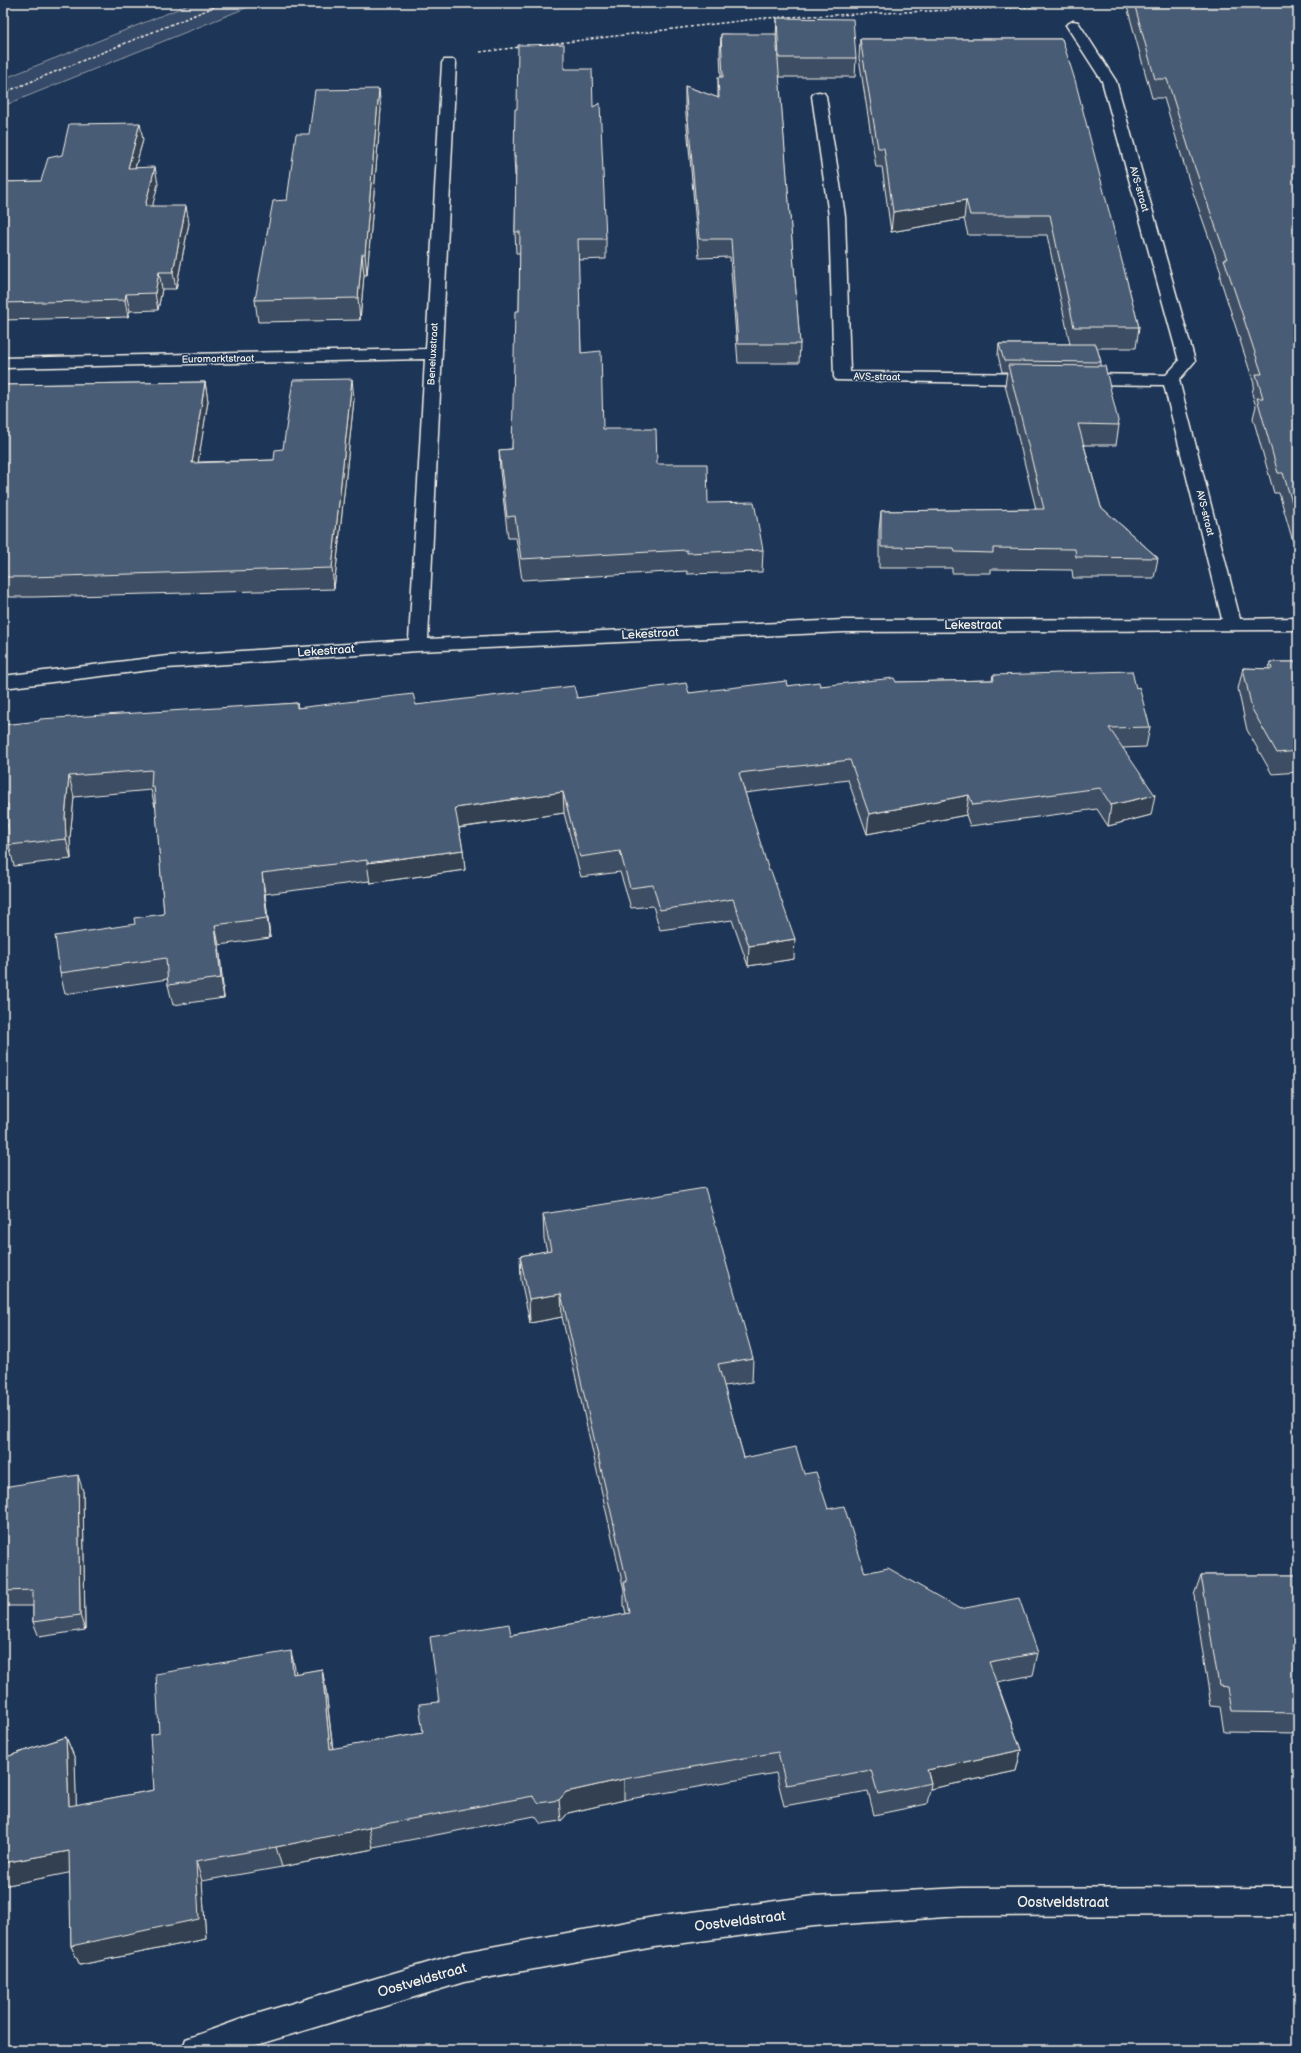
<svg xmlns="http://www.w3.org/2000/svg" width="1301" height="2053" font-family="'Balsamiq Sans',sans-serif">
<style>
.green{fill:#354a67;stroke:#949ea8}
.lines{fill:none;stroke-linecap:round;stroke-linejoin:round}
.street-casing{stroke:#f4f1e8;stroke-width:3}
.secondary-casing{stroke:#f4f1e8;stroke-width:3}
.path{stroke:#f4f1e8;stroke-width:1.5;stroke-dasharray:3 2;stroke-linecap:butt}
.street{fill:#1d3557;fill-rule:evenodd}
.secondary{fill:#1d3557;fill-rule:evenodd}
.wall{fill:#3e4e64;stroke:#f4f1e8}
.shaded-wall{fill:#324051;stroke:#f4f1e8}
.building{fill:#485b74;stroke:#f4f1e8}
.labels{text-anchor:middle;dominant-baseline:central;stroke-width:3;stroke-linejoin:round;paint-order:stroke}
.far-street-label{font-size:10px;fill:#f4f1e8;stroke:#1d3557}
.street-label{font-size:12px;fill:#f4f1e8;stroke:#1d3557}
.near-street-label{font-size:14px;fill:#f4f1e8;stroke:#1d3557}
</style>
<rect width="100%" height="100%" fill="#1d3557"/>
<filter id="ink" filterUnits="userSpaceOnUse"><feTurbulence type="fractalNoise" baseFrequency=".025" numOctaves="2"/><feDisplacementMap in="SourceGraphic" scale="8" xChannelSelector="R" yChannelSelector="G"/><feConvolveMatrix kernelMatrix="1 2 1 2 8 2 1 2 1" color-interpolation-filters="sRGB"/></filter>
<g filter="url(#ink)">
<!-- green -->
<path class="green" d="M193,3H258L3,106V79Z"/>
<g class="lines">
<defs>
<g id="street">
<path d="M1073,21L1078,22L1116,81L1195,361L1179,380L1240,619L1298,618V630L844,632L418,651L167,668L3,688V676L167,656L409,640L425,359L3,368V358L426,349L442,63L444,60H454L456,63L428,639L844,620L1222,619L1164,385L1078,384L1072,382L1070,379L1072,376L1078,374L1166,375L1179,361L1102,81L1066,25Z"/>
<path d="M819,92L824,93L826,96L845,216L850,372L1036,374L1042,376L1044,379L1042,382L1036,384L836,380L834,377L829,216L812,96L814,93Z"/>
</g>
<path id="secondary" d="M1298,1887V1915L961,1916L814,1926L654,1947L464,1982L240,2050H182L186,2039L253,2015L464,1952L654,1917L814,1896L961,1888Z"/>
</defs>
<!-- street casing -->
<use href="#street" class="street-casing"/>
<!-- secondary casing -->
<use href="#secondary" class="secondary-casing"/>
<!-- path -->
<g class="path">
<path d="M1099,4H1128"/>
<path d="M541,45L764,18L1048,6"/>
<path d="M480,52L520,47"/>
<path d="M3,93L224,3"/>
</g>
<!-- street -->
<use href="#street" class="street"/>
<!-- secondary -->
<use href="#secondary" class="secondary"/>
</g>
<!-- wall -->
<g class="wall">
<path d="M1126,3H1291L1297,14H1298V559L1279,493H1274L1253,418L1256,406L1252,394L1254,384L1220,278L1221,272L1190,184L1164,98H1152Z"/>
<path d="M777,18L856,58L855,77H779L800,344L799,363H738L730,257L699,258L685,104V86L718,98V77H721L720,52L721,34L776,36Z"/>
<path d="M860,39H1062L1139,327L1136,348H1097L1101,362L1100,366L1119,425L1116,445H1084L1101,507L1158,558L1154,578H1073L1072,570L991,569V573H952V568H879V531L881,511L1036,509L1005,385L1007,372H1002L998,355L999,344H1070L1047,235H968L964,219L891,232L882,167H876L859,58Z"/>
<path d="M564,69L593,107L606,239V259L578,260L581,353L603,429L657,464L708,503L763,550L762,572L687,574V571L522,580L516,538H508L500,471L499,450L512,449L519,311L520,253H516L515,232L516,176H515L514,156L517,109Z"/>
<path d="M381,109L367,275H364L360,320L258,322L255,300L287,200L309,134Z"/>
<path d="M143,140L135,168L158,184L152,206L189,223L176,289H162L158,310L130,311L128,317L3,320V182L41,181L62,155Z"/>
<path d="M205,382L208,401L198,462L274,460L283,449L354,399L334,589L34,597H3V385Z"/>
<path d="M1270,662H1298V772L1272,774L1247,730L1238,689L1243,668L1269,669Z"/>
<path d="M993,675L1136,688L1150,727L1146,747L1123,748L1151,815L1108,826L1097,809L970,826L966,815L867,834L848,780L745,793L794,959L748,966L732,920L660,930L653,906L631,908L620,872L581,877L564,813L459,828L463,850L465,870L370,883L369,881L265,894L270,938L219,945L224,998L173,1005L168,985V979L65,994L60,973L135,924L164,914L156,807H155L151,790L74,797L70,838L71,859L14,866L9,845L8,825L3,826V725L297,703L298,708L416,705L689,693L787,686H820L896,682L992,680Z"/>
<path d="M543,1214L753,1358L752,1382L724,1386L744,1458L804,1474L828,1509L865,1573L960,1609L1038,1653L1033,1675L997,1682L1021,1750L1016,1771L930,1789L927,1804L874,1815L868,1791L784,1806L776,1773L624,1800L568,1813L561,1821L541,1824L535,1816L373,1847V1849L282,1867L202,1881L206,1939L80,1965L71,1946L70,1872L3,1886V1758L66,1737L75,1759L76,1805L154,1790L159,1733L296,1674L322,1669L326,1691L333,1749L423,1733L439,1702L511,1635L626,1614L624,1605V1590L562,1317L530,1323L521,1280L520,1256L547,1251L544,1239Z"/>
<path d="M3,1487L83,1491L85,1630L39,1637L33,1622V1606H3Z"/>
<path d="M1201,1575H1298V1733L1224,1732L1220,1707L1211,1706L1194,1595Z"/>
</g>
<!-- shaded-wall -->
<g class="shaded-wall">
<path d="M379,89L381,109L367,275L365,254Z"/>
<path d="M140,123L143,140L130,185L128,168Z"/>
<path d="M155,167L158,184L148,224L145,206Z"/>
<path d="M966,200L964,219L891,232L893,212Z"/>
<path d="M186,206L189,223L176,289L173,272Z"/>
<path d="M362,254L364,275L360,320L358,298Z"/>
<path d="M159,272L162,289L158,310L155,293Z"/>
<path d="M126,294L130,311L128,317L125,300Z"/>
<path d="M352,379L354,399L334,589L332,568Z"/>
<path d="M205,382L208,401L195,482L192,463Z"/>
<path d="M69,776L74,797L70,838L71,859L66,839L65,817Z"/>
<path d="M563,792L564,813L456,828L455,808Z"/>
<path d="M969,795L966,815L867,834L869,814Z"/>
<path d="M1155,795L1151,815L1108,826L1111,805Z"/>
<path d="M463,850L465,870L370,883L367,863Z"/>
<path d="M262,873L265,894L270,938L267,918Z"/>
<path d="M215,925L219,945L224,998L221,978Z"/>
<path d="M795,939L794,959L748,966L749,946Z"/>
<path d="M3,1053L4,1129L3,1126Z"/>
<path d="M561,1294L562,1317L530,1323L529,1299Z"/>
<path d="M78,1475L83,1491L85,1630L80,1615Z"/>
<path d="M291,1651L296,1673L297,1696L293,1674Z"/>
<path d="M322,1669L326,1691L335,1771L330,1749Z"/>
<path d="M66,1737L75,1759L77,1827L69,1806Z"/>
<path d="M1021,1750L1016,1771L930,1789L931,1783L927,1770Z"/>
<path d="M624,1779V1800L568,1813L561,1821L559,1800L566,1792Z"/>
<path d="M369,1827L373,1849L282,1867L276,1847Z"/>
<path d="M69,1851L78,1871L3,1886V1863Z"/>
<path d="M196,1861L202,1881L206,1939L80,1965L71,1946Z"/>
</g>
<!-- building -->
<g class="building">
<path d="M1134,3H1291L1297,14H1298V522L1283,473H1278L1257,398H1263L1256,374H1262L1224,259H1227L1194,165L1167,79H1155Z"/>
<path d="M777,18L853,19L856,58H779Z"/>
<path d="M721,34H776L800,344H738L731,239H699L685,86L719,98L718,77H723Z"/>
<path d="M860,39H1062L1075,80L1139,327H1074L1050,215H970L966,200L893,212L884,148H878Z"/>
<path d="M564,44V69H592L593,107L600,103L606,239H578L581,353L601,351L603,429H656L657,464H707L708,503L754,502L763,550L687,553V550L521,559L515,516L507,517L499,450L512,449L515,311H519L520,232H515L516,156H514L515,109H517L518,45Z"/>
<path d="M379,89L365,254H362L358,298L255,300L273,201L287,200L296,134H309L315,90Z"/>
<path d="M140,123L128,168L155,167L145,206H186L173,272H159L155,293L126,294L125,300L3,303V182L41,181L48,158L62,155L69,124Z"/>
<path d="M999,344H1096L1101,362L1004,361Z"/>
<path d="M1008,365L1105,366L1119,425L1078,424L1101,507L1158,558L1076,557L1075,549L993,548V553L955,552L954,548L881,547V511L1044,509Z"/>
<path d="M352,379L332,568L29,577H3V385L205,382L192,463L274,460L275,450L283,449L293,380Z"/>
<path d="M1270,662H1298V751L1277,753L1252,709L1243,668L1272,669Z"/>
<path d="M1132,671L1136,688L1139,687L1150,727L1109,728L1155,795L1111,805L1100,788L973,805L969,795L869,814L850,760L739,773L769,871H771L795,939L749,946L733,899L660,910L653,885L630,888L620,851L580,857L563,792L455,808L463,850L367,863V860L262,873L267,918L215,925L221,978L168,985L166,958L60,973L55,936L135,924L134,918L164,914L154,786L151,787L152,770L69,776L65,817L66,839L9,845L8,804L3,805V725L39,721L40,719L297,703V708L413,694L416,705L574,686L577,698L686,683L689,693L786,681L787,686L819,682L820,686L894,678L896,682L994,680L993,675Z"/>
<path d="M705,1188L753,1358L718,1364L744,1458L796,1447L804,1474L816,1472L828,1509L844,1506L865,1573L888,1568L960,1609L1019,1598L1038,1653L989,1662L1021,1750L927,1770L931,1783L878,1794L871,1770L786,1785L778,1752L624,1779L566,1792L559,1800L539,1803L533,1796L369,1827V1828L276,1847L196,1861L199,1919L71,1946L69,1851L3,1863V1758L66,1737L69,1806L154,1790L150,1735L159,1733L156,1674L291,1651L293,1674L322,1669L330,1749L423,1733L419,1704L439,1702L430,1637L509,1624L511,1635L630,1613L624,1582H627L561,1294L529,1299L520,1256L551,1250L543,1214Z"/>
<path d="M78,1475L80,1615L33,1622V1590L3,1591V1487Z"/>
<path d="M1201,1575H1298V1713L1232,1712L1228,1687L1219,1686Z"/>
</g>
</g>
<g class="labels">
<!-- far-street labels -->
<g class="far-street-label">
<text transform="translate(1139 189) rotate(74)">AVS-straat</text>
<text transform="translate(433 354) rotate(-87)">Beneluxstraat</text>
<text transform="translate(218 359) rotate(-1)">Euromarktstraat</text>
<text transform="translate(877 377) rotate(1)">AVS-straat</text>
<text transform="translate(1205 513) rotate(76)">AVS-straat</text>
</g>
<!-- street labels -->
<g class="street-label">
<text x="973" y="625">Lekestraat</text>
<text transform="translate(650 634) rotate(-3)">Lekestraat</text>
<text transform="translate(326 651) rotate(-4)">Lekestraat</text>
</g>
<!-- near-street labels -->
<g class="near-street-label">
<text x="1063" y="1902">Oostveldstraat</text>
<text transform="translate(740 1921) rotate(-7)">Oostveldstraat</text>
<text transform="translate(422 1980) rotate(-16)">Oostveldstraat</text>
</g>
</g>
<!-- margin -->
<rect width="1301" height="2053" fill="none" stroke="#1d3557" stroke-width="16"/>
<rect x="8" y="8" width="1285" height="2037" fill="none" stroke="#f4f1e8" stroke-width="1.5" filter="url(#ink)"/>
</svg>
